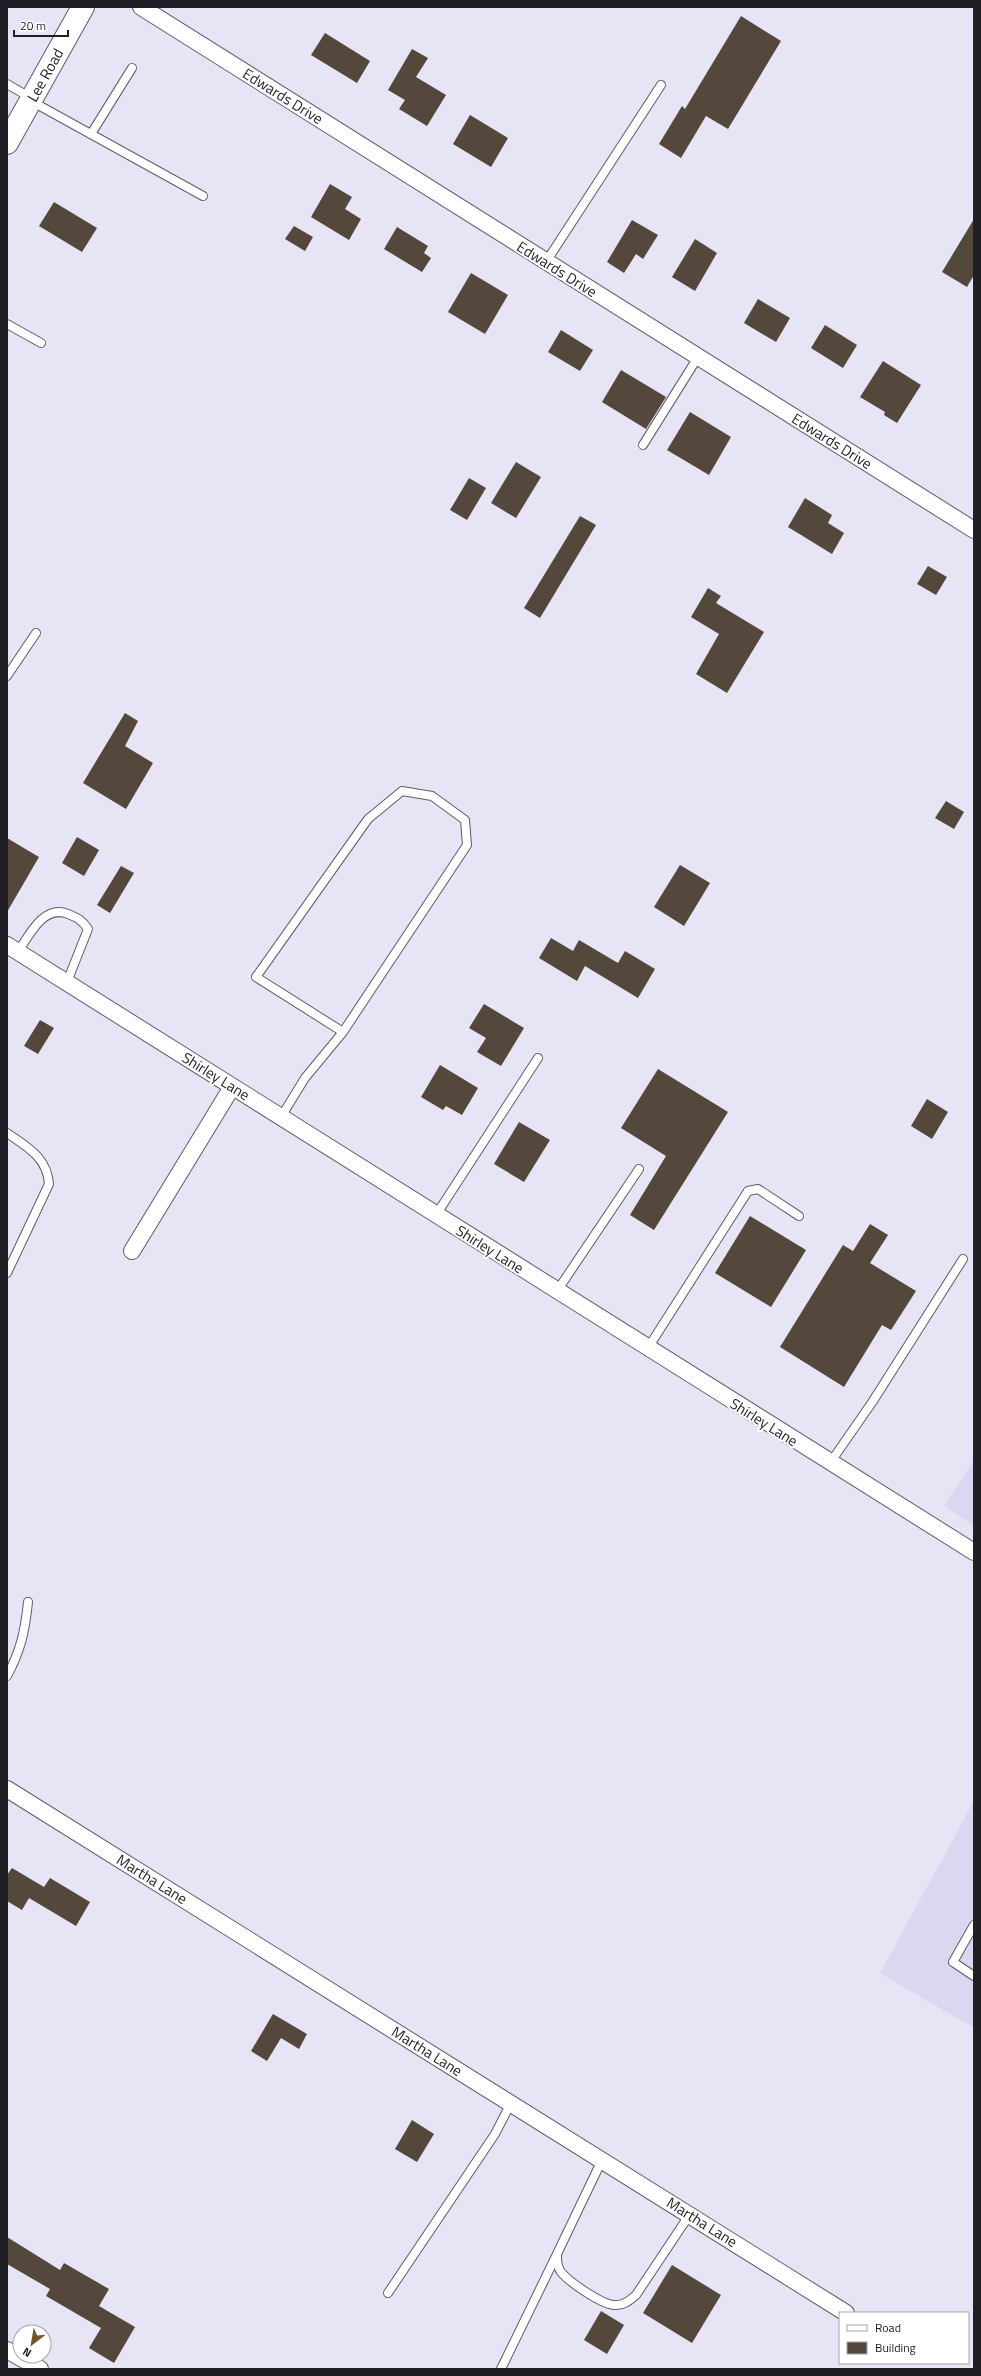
<svg xmlns="http://www.w3.org/2000/svg" width="981" height="2376" font-family="'Titillium Web',sans-serif">
<style>
.built{fill:#dad7f0}
.building{fill:#54483d}
.lines{fill:none;stroke-linecap:round;stroke-linejoin:round}
.service-casing{stroke:#5d5c6b;stroke-width:10}
.minor-casing{stroke:#5d5c6b;stroke-width:18}
.secondary-casing{stroke:#5d5c6b;stroke-width:24}
.service{stroke:#fff;stroke-width:8}
.minor{stroke:#fff;stroke-width:16}
.secondary{stroke:#fff;stroke-width:22}
.labels{text-anchor:middle;dominant-baseline:central;stroke-width:4;stroke-linejoin:round;paint-order:stroke}
.street-label{font-size:15px;fill:#1f1f25;stroke:#fff}
</style>
<rect width="100%" height="100%" fill="#e6e4f5"/>
<!-- built -->
<g class="built">
<path d="M974,1460V1526L944,1506Z"/>
<path d="M974,1801V2028L880,1973Z"/>
</g>
<!-- building -->
<g class="building">
<path d="M741,16L781,41L728,129L706,116L681,158L659,144L682,106L685,109Z"/>
<path d="M325,33L370,61L357,83L311,55Z"/>
<path d="M412,49L428,58L416,77L446,95L427,126L399,109L405,100L388,90Z"/>
<path d="M470,115L508,138L491,167L453,144Z"/>
<path d="M330,184L352,197L345,209L361,219L349,240L311,217Z"/>
<path d="M54,202L97,228L82,252L39,226Z"/>
<path d="M974,219V275L967,287L942,272Z"/>
<path d="M632,220L658,235L643,259L636,254L624,273L607,262Z"/>
<path d="M294,226L313,237L305,251L285,239Z"/>
<path d="M397,227L428,246L424,253L431,258L422,272L384,249Z"/>
<path d="M695,239L717,253L695,291L672,277Z"/>
<path d="M471,273L508,295L485,334L448,312Z"/>
<path d="M758,299L790,318L776,342L744,323Z"/>
<path d="M825,325L857,345L843,368L811,348Z"/>
<path d="M561,330L593,350L580,371L548,352Z"/>
<path d="M883,361L921,385L897,423L884,415L885,412L860,397Z"/>
<path d="M621,370L666,397L646,429L602,402Z"/>
<path d="M690,412L731,437L709,475L667,450Z"/>
<path d="M516,462L541,477L516,518L491,503Z"/>
<path d="M469,478L486,488L467,520L450,510Z"/>
<path d="M805,498L832,515L828,523L844,533L832,554L788,527Z"/>
<path d="M580,516L596,525L540,618L524,608Z"/>
<path d="M928,566L947,577L936,595L917,584Z"/>
<path d="M708,588L721,596L716,603L764,632L727,693L696,674L719,634L691,617Z"/>
<path d="M125,713L138,721L125,746L153,763L126,809L83,783Z"/>
<path d="M946,801L964,812L954,829L935,818Z"/>
<path d="M77,837L99,850L84,876L62,863Z"/>
<path d="M7,838L39,857L7,912Z"/>
<path d="M680,865L710,883L684,926L654,907Z"/>
<path d="M121,866L134,873L110,913L97,905Z"/>
<path d="M551,938L573,951L579,940L618,963L625,951L655,969L638,998L585,966L577,981L539,958Z"/>
<path d="M484,1004L524,1028L501,1066L477,1052L486,1038L469,1028Z"/>
<path d="M40,1020L54,1028L38,1054L24,1046Z"/>
<path d="M440,1065L478,1088L462,1115L446,1106L443,1110L421,1097Z"/>
<path d="M658,1069L728,1112L654,1230L630,1215L666,1156L621,1128Z"/>
<path d="M927,1099L948,1112L932,1139L911,1126Z"/>
<path d="M519,1122L550,1140L524,1182L494,1164Z"/>
<path d="M750,1216L806,1250L771,1307L715,1273Z"/>
<path d="M870,1224L888,1235L870,1263L916,1291L891,1330L882,1325L844,1387L780,1347L843,1245L853,1251Z"/>
<path d="M12,1868L44,1887L50,1878L90,1902L76,1926L29,1898L22,1910L7,1901V1875Z"/>
<path d="M273,2014L307,2034L299,2049L281,2038L267,2061L251,2051Z"/>
<path d="M412,2120L434,2134L417,2162L395,2149Z"/>
<path d="M7,2237L60,2270L64,2263L109,2289L99,2306L135,2327L114,2363L89,2348L101,2328L46,2296L50,2289L7,2264Z"/>
<path d="M672,2265L721,2295L692,2343L643,2313Z"/>
<path d="M601,2311L624,2325L607,2354L584,2340Z"/>
</g>
<g class="lines">
<defs>
<g id="service">
<path d="M7,84L31,98"/>
<path d="M31,101L203,196"/>
<path d="M91,134L132,68"/>
<path d="M546,262L661,85"/>
<path d="M7,324L41,343"/>
<path d="M643,445L698,357"/>
<path d="M7,676L36,633"/>
<path d="M18,952C29,935 44,904 68,914C78,918 82,920 88,929L67,982"/>
<path d="M281,1117L305,1078L343,1032L467,845L465,820L432,796L402,791L368,819L256,977L343,1032"/>
<path d="M7,1133C27,1147 47,1157 49,1184L7,1273"/>
<path d="M436,1215L538,1058"/>
<path d="M557,1291L639,1169"/>
<path d="M648,1348L748,1191L758,1189L799,1216"/>
<path d="M830,1463L873,1401L963,1259"/>
<path d="M7,1676C21,1650 25,1631 28,1602"/>
<path d="M974,1925L953,1962L974,1976"/>
<path d="M602,2160L557,2254C557,2261 557,2266 561,2272C569,2282 601,2304 614,2305C623,2306 629,2301 636,2295L690,2214"/>
<path d="M388,2293L495,2134L511,2103"/>
<path d="M501,2369L556,2256"/>
</g>
<g id="minor">
<path d="M141,7L974,530"/>
<path d="M7,945L974,1552"/>
<path d="M132,1251L232,1087"/>
<path d="M7,1789L846,2313"/>
<path d="M7,2350L40,2369"/>
</g>
<path id="secondary" d="M7,143L83,7"/>
</defs>
<!-- service casing -->
<use href="#service" class="service-casing"/>
<!-- minor casing -->
<use href="#minor" class="minor-casing"/>
<!-- secondary casing -->
<use href="#secondary" class="secondary-casing"/>
<!-- service -->
<use href="#service" class="service"/>
<!-- minor -->
<use href="#minor" class="minor"/>
<!-- secondary -->
<use href="#secondary" class="secondary"/>
</g>
<g class="labels">
<!-- street labels -->
<g class="street-label">
<text transform="translate(45 75) rotate(-61)">Lee Road</text>
<text transform="translate(283 96) rotate(32)">Edwards Drive</text>
<text transform="translate(557 269) rotate(32)">Edwards Drive</text>
<text transform="translate(832 441) rotate(32)">Edwards Drive</text>
<text transform="translate(216 1076) rotate(32)">Shirley Lane</text>
<text transform="translate(490 1249) rotate(32)">Shirley Lane</text>
<text transform="translate(764 1422) rotate(32)">Shirley Lane</text>
<text transform="translate(152 1879) rotate(32)">Martha Lane</text>
<text transform="translate(427 2051) rotate(32)">Martha Lane</text>
<text transform="translate(702 2222) rotate(32)">Martha Lane</text>
</g>
</g>
<!-- border -->
<rect width="981" height="2376" fill="none" stroke="#1f1f25" stroke-width="16"/>
<!-- legend -->
<rect x="839" y="2312" width="130" height="52" fill="#ffffff" stroke="#a5a5a8"/>
<rect x="847" y="2325" width="20" height="6" fill="#ffffff" stroke="#a5a5a8"/>
<text x="875" y="2332" font-size="12" fill="#1f1f25">Road</text>
<rect x="847" y="2342" width="20" height="12" fill="#54483d" stroke="#a5a5a8"/>
<text x="875" y="2352" font-size="12" fill="#1f1f25">Building</text>
<!-- north arrow -->
<g transform="translate(32 2344) rotate(211)"><circle r="19" fill="#ffffff" stroke="#a5a5a8"/>
<path d="M0-3L7 15L0 10L-7 15Z" fill="#75532b"/>
<text y="-6" font-size="11" font-weight="bold" text-anchor="middle" fill="#1f1f25">N</text>
</g>
<!-- scale -->
<path d="M14 30v6h54v-6" fill="none" stroke="#1f1f25" stroke-width="2"/>
<text x="20" y="30" font-size="12" fill="#1f1f25" stroke="#ffffff" stroke-width="3" paint-order="stroke">20 m</text>
</svg>
